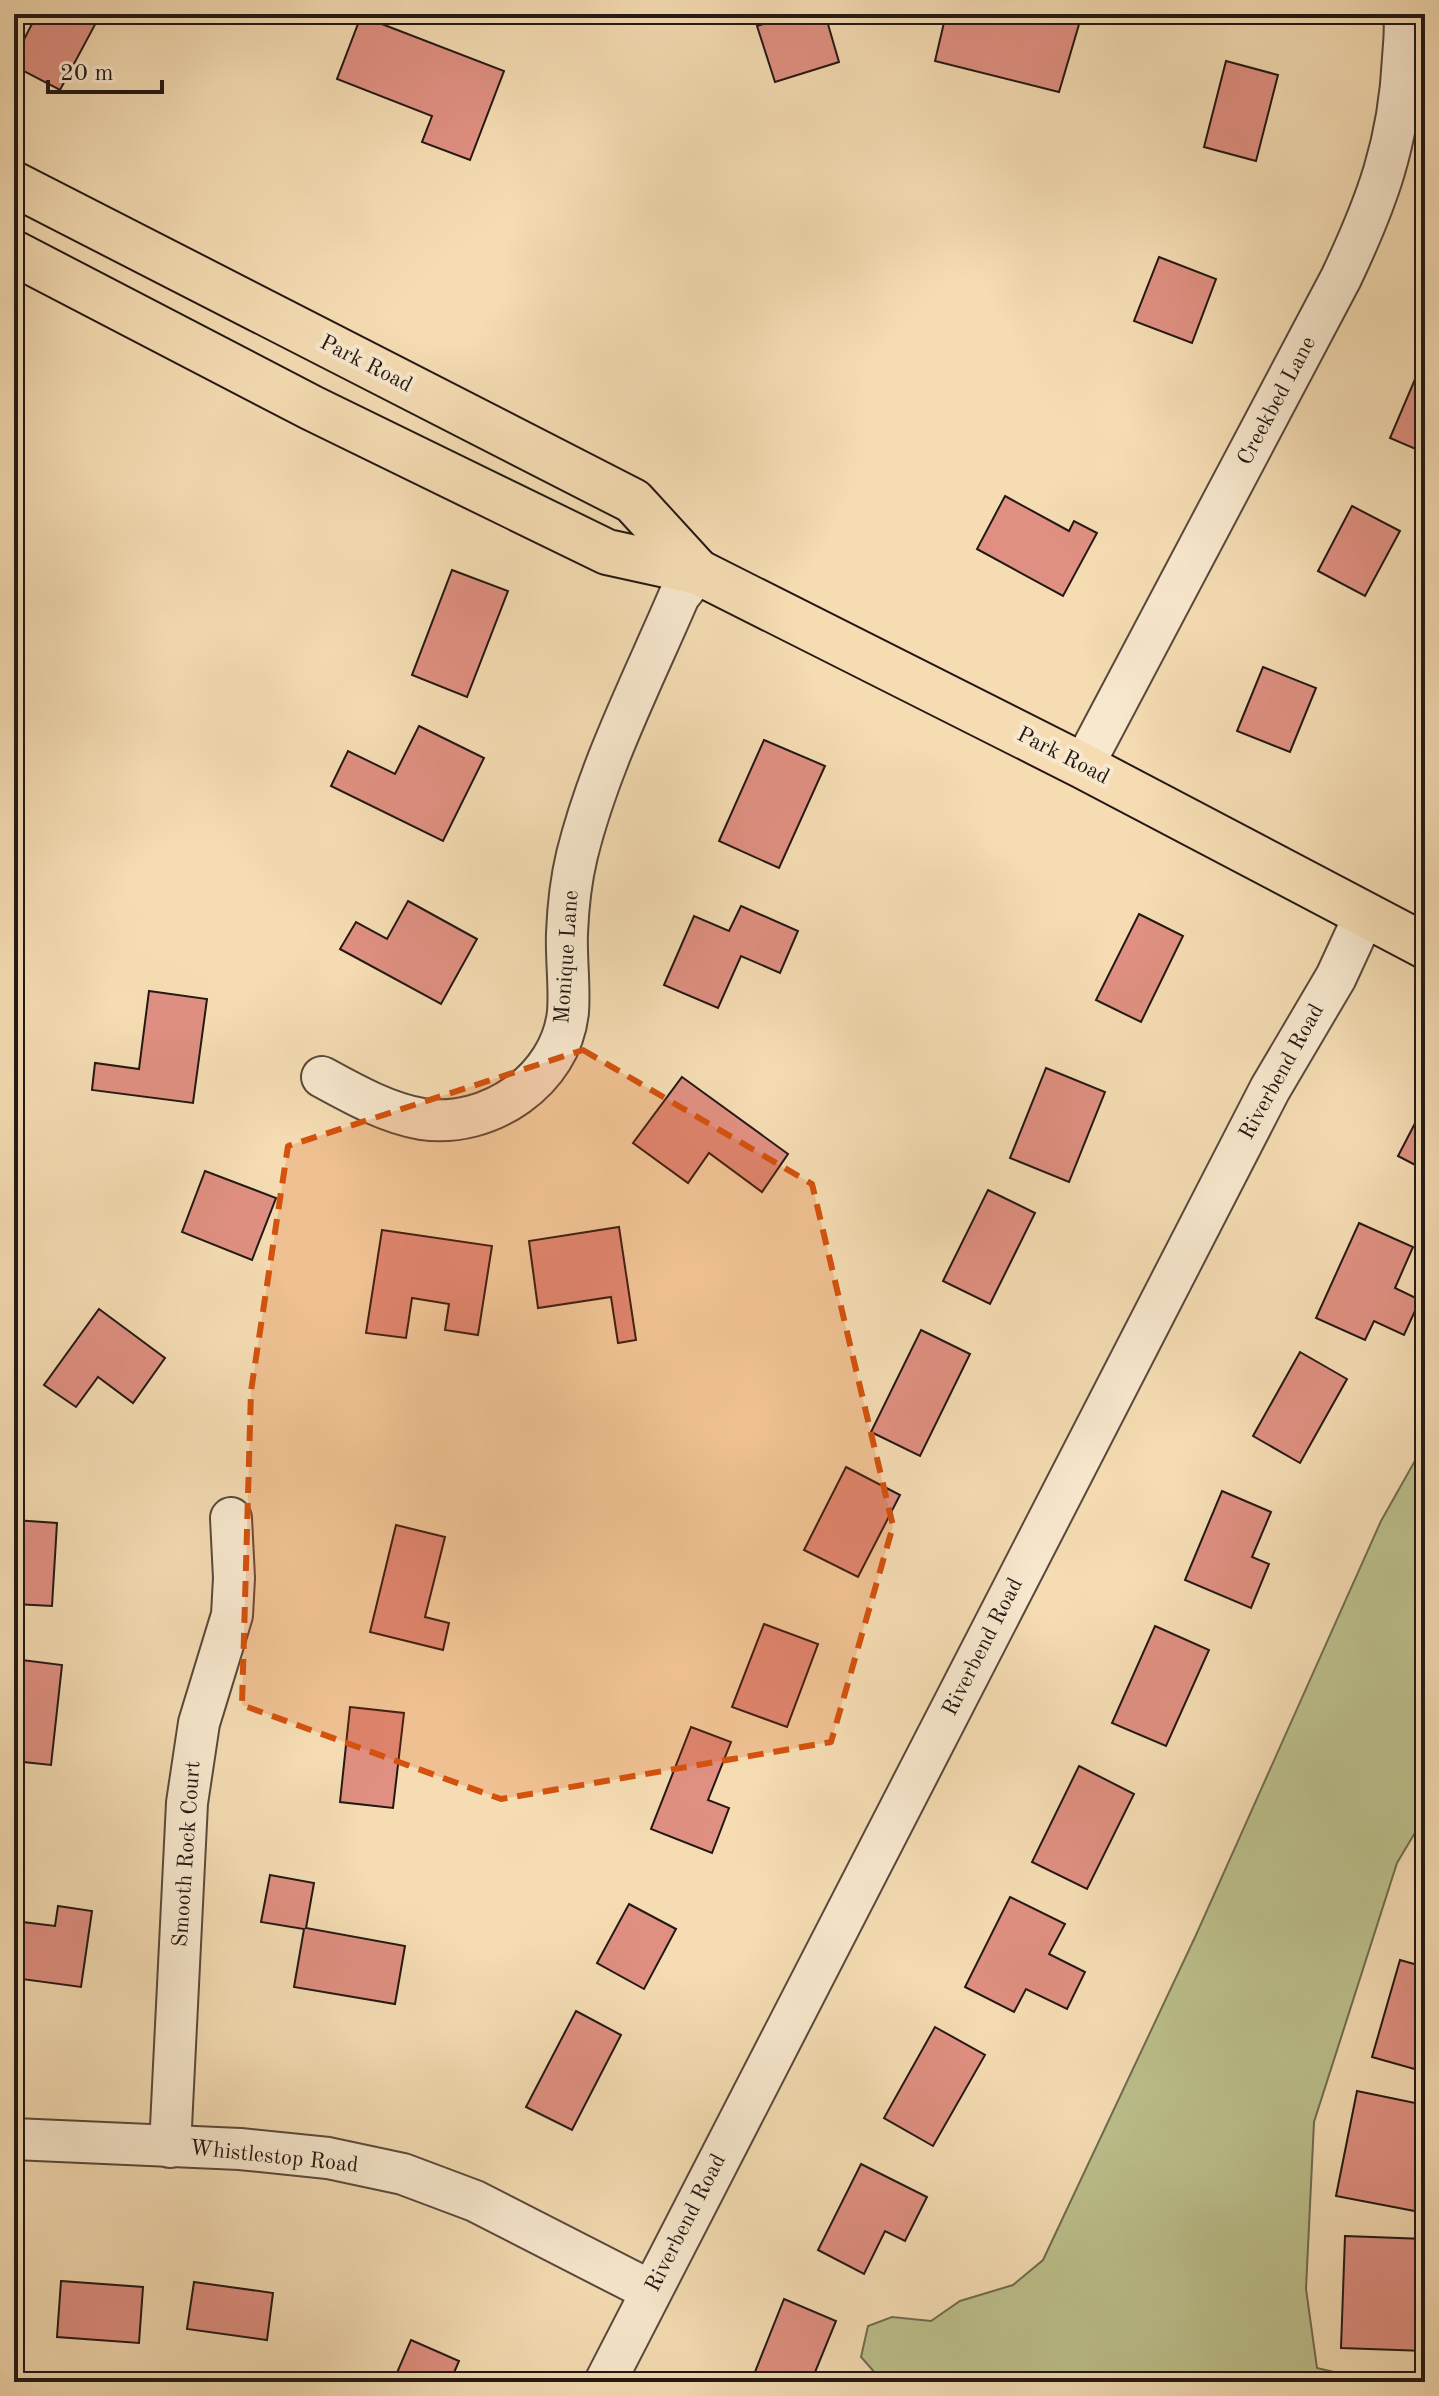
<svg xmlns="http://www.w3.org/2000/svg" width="1439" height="2396" font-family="'Old Standard TT',serif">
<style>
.green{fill:#bcc08c;stroke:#706c50;stroke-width:2}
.building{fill:#e09082;stroke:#231813;stroke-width:2}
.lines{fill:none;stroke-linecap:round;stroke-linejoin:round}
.minor-casing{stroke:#58493b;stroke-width:44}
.major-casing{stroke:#231813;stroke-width:48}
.minor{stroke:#f8e8ce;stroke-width:40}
.major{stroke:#f5dcb3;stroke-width:44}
.marked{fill:#d4520d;fill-opacity:0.2;stroke:#d4520d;stroke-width:6;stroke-dasharray:16 10;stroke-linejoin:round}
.labels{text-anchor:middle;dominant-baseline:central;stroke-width:8;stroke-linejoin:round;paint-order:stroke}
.street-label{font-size:22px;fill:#231813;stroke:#f8e8ce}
</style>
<rect width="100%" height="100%" fill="#f5dcb3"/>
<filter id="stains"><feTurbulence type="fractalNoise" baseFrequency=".0025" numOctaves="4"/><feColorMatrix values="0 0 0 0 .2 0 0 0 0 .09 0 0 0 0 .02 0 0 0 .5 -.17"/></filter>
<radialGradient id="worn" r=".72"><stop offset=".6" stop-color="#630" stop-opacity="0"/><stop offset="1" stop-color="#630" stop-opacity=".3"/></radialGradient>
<!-- green -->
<path class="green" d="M1425,1443V1816L1397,1863L1314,2122L1306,2289L1317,2368L1376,2382H883L861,2357L868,2326L892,2317L931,2321L960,2301L1013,2285L1043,2260L1196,1935L1381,1521Z"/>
<!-- building -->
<g class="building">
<path d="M37,14H89L98,19L60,90L14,66V59Z"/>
<path d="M794,14H825L839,62L775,82L757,26Z"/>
<path d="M946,14H1042L1080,21L1059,92L935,61Z"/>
<path d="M361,16L504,71L470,160L422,142L432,116L337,79Z"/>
<path d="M1226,61L1278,75L1256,161L1204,147Z"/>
<path d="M1159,257L1216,279L1192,343L1134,321Z"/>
<path d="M1421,365L1425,367V453L1390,438Z"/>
<path d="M1005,496L1069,531L1074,521L1097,533L1063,596L977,549Z"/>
<path d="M1352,506L1400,531L1365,596L1318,571Z"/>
<path d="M452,570L508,591L467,697L412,675Z"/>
<path d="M1263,667L1316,688L1290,752L1237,731Z"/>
<path d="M419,726L484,758L443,841L331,786L348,751L395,774Z"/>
<path d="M764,740L825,766L779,868L719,841Z"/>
<path d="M408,901L477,939L441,1004L340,949L356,922L387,939Z"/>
<path d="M741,906L798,931L780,973L741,956L718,1008L664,985L694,916L729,931Z"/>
<path d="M1139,914L1183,936L1141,1022L1096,1000Z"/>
<path d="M149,991L207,999L193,1103L92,1090L95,1063L139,1069Z"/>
<path d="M1046,1068L1105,1092L1069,1182L1010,1158Z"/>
<path d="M682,1077L788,1154L762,1192L709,1153L688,1183L633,1143Z"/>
<path d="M1425,1104V1170L1398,1156Z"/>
<path d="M205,1171L276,1198L252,1260L182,1232Z"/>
<path d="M988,1190L1035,1213L990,1304L943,1281Z"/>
<path d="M1359,1223L1413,1247L1395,1288L1420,1300L1404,1335L1374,1321L1365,1340L1316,1318Z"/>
<path d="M619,1227L636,1340L618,1343L611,1297L538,1308L529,1241Z"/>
<path d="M382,1230L492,1246L478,1335L445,1330L449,1304L412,1298L406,1338L366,1333Z"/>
<path d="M99,1309L165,1358L133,1403L98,1377L76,1407L44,1385Z"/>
<path d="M921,1330L970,1354L920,1456L871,1432Z"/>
<path d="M1300,1352L1347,1379L1300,1463L1253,1436Z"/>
<path d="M846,1467L900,1495L858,1577L804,1550Z"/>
<path d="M1222,1491L1271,1512L1252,1557L1269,1564L1251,1608L1185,1580Z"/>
<path d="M14,1520L57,1523L52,1606L14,1604Z"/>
<path d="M396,1525L445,1537L425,1617L449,1623L443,1650L370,1632Z"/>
<path d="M764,1624L818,1644L787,1727L732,1707Z"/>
<path d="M1155,1626L1209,1650L1166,1746L1112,1723Z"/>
<path d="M14,1659L62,1665L51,1765L14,1761Z"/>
<path d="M350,1707L404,1713L393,1808L340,1802Z"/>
<path d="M691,1727L731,1742L708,1800L729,1808L712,1853L651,1829Z"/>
<path d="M1079,1766L1134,1794L1087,1889L1032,1862Z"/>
<path d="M270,1875L314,1883L306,1928L405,1946L395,2004L294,1987L304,1929L261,1922Z"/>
<path d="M1010,1897L1065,1924L1049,1954L1085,1972L1067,2009L1026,1989L1014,2012L965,1987Z"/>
<path d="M629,1904L676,1929L644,1989L597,1963Z"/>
<path d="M58,1906L92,1911L81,1987L14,1978V1921L55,1926Z"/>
<path d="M1400,1960L1425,1967V2072L1372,2057Z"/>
<path d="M576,2011L621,2035L572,2130L526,2107Z"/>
<path d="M935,2027L985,2055L933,2146L884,2118Z"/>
<path d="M1357,2091L1425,2105V2213L1336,2196Z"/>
<path d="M861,2164L927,2197L905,2241L885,2231L864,2274L818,2250Z"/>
<path d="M1345,2236L1425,2239V2351L1341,2348Z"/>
<path d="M61,2281L143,2287L139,2343L57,2337Z"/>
<path d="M194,2282L273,2293L267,2340L187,2329Z"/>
<path d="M784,2299L836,2321L811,2382H751Z"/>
<path d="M411,2340L459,2361L450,2382H393Z"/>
</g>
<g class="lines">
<defs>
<g id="minor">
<path d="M1083,766L1341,278C1377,202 1399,143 1403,58C1404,43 1406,28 1404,14"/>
<path d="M322,1077C353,1094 387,1113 422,1119C489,1129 561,1080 568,1012C570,987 566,959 567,933C568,908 571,880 577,855C599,766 643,680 679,596L698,572"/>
<path d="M14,2139L240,2149L328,2158L403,2174L475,2201L651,2291"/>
<path d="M170,2147L187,1803L199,1723L232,1615L234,1578L231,1518"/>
<path d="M605,2382L1270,1089L1336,977L1365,914"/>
</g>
<g id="major">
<path d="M14,184L633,501L698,572"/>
<path d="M14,253L312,408L607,552L698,572L1083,766L1425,946"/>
</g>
</defs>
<!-- minor casing -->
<use href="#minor" class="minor-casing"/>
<!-- major casing -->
<use href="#major" class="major-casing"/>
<!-- minor -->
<use href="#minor" class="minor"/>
<!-- major -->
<use href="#major" class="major"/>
</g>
<!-- marked area -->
<path class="marked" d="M583,1050L812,1184L893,1526L831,1742L501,1799L242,1705L251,1391L288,1146Z"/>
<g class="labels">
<!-- street labels -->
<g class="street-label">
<text transform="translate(366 364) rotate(27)">Park Road</text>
<text transform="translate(1277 401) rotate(-62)">Creekbed Lane</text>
<text transform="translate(1063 756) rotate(27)">Park Road</text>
<text transform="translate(567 957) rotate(-86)">Monique Lane</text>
<text transform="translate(1282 1072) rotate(-61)">Riverbend Road</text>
<text transform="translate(983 1647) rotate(-63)">Riverbend Road</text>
<text transform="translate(187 1854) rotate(-86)">Smooth Rock Court</text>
<text transform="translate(274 2157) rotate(6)">Whistlestop Road</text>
<text transform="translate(686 2223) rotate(-63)">Riverbend Road</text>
</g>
</g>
<!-- margin -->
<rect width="1439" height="2396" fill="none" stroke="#f5dcb3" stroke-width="48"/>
<rect x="16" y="16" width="1407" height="2364" fill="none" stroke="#231813" stroke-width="4"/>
<rect x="24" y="24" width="1391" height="2348" fill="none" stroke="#231813" stroke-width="2"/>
<!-- scale -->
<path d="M48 80v12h114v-12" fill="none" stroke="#231813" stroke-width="4"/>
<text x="60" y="80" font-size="24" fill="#231813" stroke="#f8e8ce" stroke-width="6" paint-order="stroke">20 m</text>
<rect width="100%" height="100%" filter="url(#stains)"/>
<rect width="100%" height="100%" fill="url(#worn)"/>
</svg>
